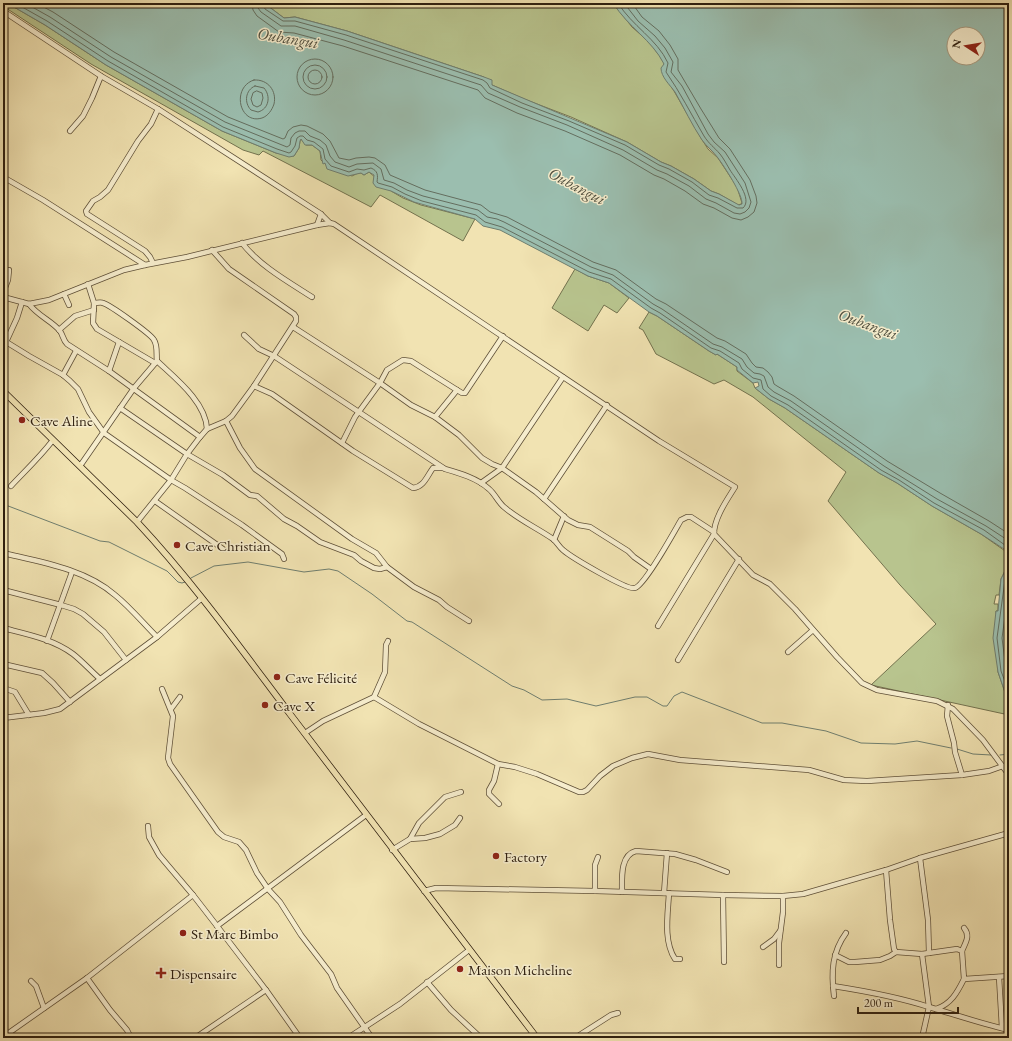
<svg xmlns="http://www.w3.org/2000/svg" width="1012" height="1041" font-family="'EB Garamond',serif">
<style>
.green{fill:#b8c48e;stroke:#73724e}
.water{fill:#9bbeaf;stroke:#6f7e6f;fill-rule:evenodd}
.lines{fill:none;stroke-linecap:round;stroke-linejoin:round}
.shore{stroke:#646e5f;stroke-width:1}
.stream{stroke:#6f7e6f;stroke-width:1}
.minor-casing{stroke:#5f5038;stroke-width:6}
.major-casing{stroke:#2e1f0f;stroke-width:7}
.minor{stroke:#f6edcd;stroke-width:4.5}
.major{stroke:#f1e3b2;stroke-width:5.5}
.poi-dot{fill:#8f2418;stroke:#f6edcd;stroke-width:1.5}
.labels{text-anchor:middle;dominant-baseline:central;stroke-width:3;stroke-linejoin:round;paint-order:stroke}
.poi-label{font-size:15px;fill:#2e1f0f;stroke:#f6edcd;text-anchor:start}
.water-label{font-size:16px;font-style:italic;fill:#4f4f3f;stroke:#f6edcd}
</style>
<rect width="100%" height="100%" fill="#f1e3b2"/>
<filter id="stains"><feTurbulence type="fractalNoise" baseFrequency=".005" numOctaves="4"/><feColorMatrix values="0 0 0 0 .2 0 0 0 0 .09 0 0 0 0 .02 0 0 0 .5 -.17"/></filter>
<radialGradient id="worn" r=".72"><stop offset=".6" stop-color="#630" stop-opacity="0"/><stop offset="1" stop-color="#630" stop-opacity=".3"/></radialGradient>
<!-- green -->
<g class="green">
<path d="M3,3H7L45,25L106,65L222,131L276,153L294,156L299,148L300,141L301,139L306,145H312L320,151L321,160L326,165L352,176L358,173H361L364,175L369,172L391,191L403,198L421,205L475,219L463,241L380,195L371,207L263,151L259,155L243,150L91,64L3,6Z"/>
<path d="M266,3H613L632,27L649,42L659,55L664,63V76L674,91L701,138L708,149L718,158L737,187L742,203L741,204L738,205L719,194L711,191L694,179L671,166L661,162L627,142L571,117L524,99L492,85L484,77L347,31L295,17L284,18L268,6Z"/>
<path d="M575,269L588,276L609,283L629,298L617,313L604,305L588,331L552,308Z"/>
<path d="M649,312L657,316L709,351L716,355L717,354L737,367V371L753,383L755,388L769,399L785,408L879,473L897,483L932,506L981,534L1008,553L1009,563L1001,579L999,595H996L994,604H998V611H996L998,672L1009,704V715L871,685L936,624L900,585L828,501L846,472L753,397L724,380L714,384L656,354L643,330L639,328Z"/>
</g>
<!-- water -->
<g class="water">
<path d="M7,3H266L268,6L284,18L295,17L347,31L484,77L492,80V85L627,142L661,162L671,166L694,179L711,191L719,194L739,205L742,204C743,195 724,166 718,158C713,151 707,147 702,140C692,125 684,108 675,92C670,85 661,77 661,68L664,64C652,40 628,27 613,3H1009V555L1004,549L981,534L932,506L897,483L879,473L785,408L769,399L755,388L759,386L758,382L753,383L737,370V367L717,354L716,355L709,351L657,316L649,312L609,283L588,276L500,230L483,226L475,219L414,202L391,191L376,187L373,183L374,175L369,172L364,175L361,173L348,176L327,169L325,163L323,164L320,151L312,145H305L301,139L300,141L299,148L294,156L289,157L276,153L222,131L106,65L45,25ZM954,34H978V58H954Z"/>
<path d="M1009,563V704L998,672L993,638L996,611H998L1001,579Z"/>
</g>
<g class="lines">
<!-- shore -->
<g class="shore">
<path d="M15,3L47,21L108,61L223,127L277,149L289,153L291,152L295,146L297,138L300,136H303L307,140L314,142L323,149L325,159L331,166L349,172L357,169L364,170L371,168C378,171 378,175 377,182L378,183L392,187L405,194L422,201L476,215L485,222L502,227L589,272L611,279L651,308L660,313L711,348L720,351L739,363L742,369L753,378L761,380L763,389L771,396L788,405L881,470L899,480L934,503L984,530L1009,548"/>
<path d="M25,3L50,17L111,57L225,122L287,147L290,145L291,138L295,133L299,131H305L310,136L320,140L326,145L330,156L335,162L349,167L357,164L373,163L381,169L384,180L394,183L407,190L423,196L478,210L487,217L497,219L504,222L591,267L613,275L653,304L662,309L713,344L722,347L742,359L747,367L754,373L760,374L764,376L768,387L774,392L791,401L884,466L937,499L986,526L1009,541"/>
<path d="M36,3L53,12L114,52L228,117L283,139L285,138L288,131L293,127L301,125L307,126L323,134L330,141L339,158L349,160L356,158L369,157L375,158L385,165L390,175L425,190L481,205L490,212L507,217L593,262L616,270L656,299L666,304L717,338L725,341L746,354L752,363L756,367L763,368L768,372L772,377L774,384L777,386L794,396L887,461L940,493L989,521L1009,534"/>
<path d="M252,3L253,10L257,16L279,32L294,33L343,46L478,90L485,98L517,113L565,131L620,155L654,175L664,179L685,191L703,204L714,208L732,218L741,220L748,217L754,212L757,203L756,196L750,180L730,149L719,138L701,109L678,70V59L670,45L659,31L642,17L632,3"/>
<path d="M258,3V8L261,12L281,26H295L344,40L481,85L488,93L520,107L567,125L623,150L657,170L667,174L689,186L706,199L716,203L734,213L740,214L745,212L749,208L751,202L745,183L725,152L714,142L708,134L682,86L671,72L673,62L665,48L655,36L638,21L624,3"/>
<path d="M263,3L265,9L283,21H295L346,35L483,80L487,83L490,88L522,103L569,121L625,145L659,165L669,169L692,182L709,195L718,198L737,208H743C753,199 735,178 730,170C727,165 724,159 720,154C714,147 709,144 704,136C691,114 680,92 666,72L668,63C657,39 632,26 618,3"/>
<circle cx="315" cy="77" r="18"/>
<circle cx="315" cy="77" r="12"/>
<circle cx="315" cy="77" r="7"/>
<path d="M254,80C268,79 277,91 274,104C272,110 268,116 262,118C239,125 231,87 254,80Z"/>
<path d="M255,86L264,88C271,96 269,109 258,112L251,110C244,103 245,90 255,86Z"/>
<path d="M257,91L262,93L263,98L261,105L257,107L253,105L251,99L253,93Z"/>
<path d="M1009,572L1005,580L997,638L1001,671L1009,692"/>
<path d="M1009,588L1002,638L1006,669L1009,677"/>
</g>
<!-- stream -->
<g class="stream">
<path d="M3,504L100,541L109,542L167,571L178,582L182,583L185,582"/>
<path d="M191,578L214,566L248,562L304,572L329,569L338,571L372,594L407,621L412,622L512,686L524,690L542,700L567,699L596,706L635,697H647L663,706H667L674,696L682,692L762,723H782L826,731L861,743L895,744L917,741L951,748"/>
<path d="M957,749L973,754L991,755"/>
<path d="M1000,755L1009,754"/>
</g>
<defs>
<g id="minor">
<path d="M3,11L101,76L158,109L321,214L330,223"/>
<path d="M70,131L83,116L92,98L101,76"/>
<path d="M3,177L43,200L145,265"/>
<path d="M317,225L321,214"/>
<path d="M242,243C260,266 287,281 312,297"/>
<path d="M153,263L150,257L145,251L87,214L86,211L93,201L100,197L108,190L138,141L151,124L158,109"/>
<path d="M88,284L94,303C97,303 101,302 103,303C110,305 151,334 154,340C158,346 156,355 157,361C175,378 206,402 207,429"/>
<path d="M3,293L8,280L9,270"/>
<path d="M64,294L69,305"/>
<path d="M3,297L29,304L49,300L124,270L145,265L187,257L317,225L330,223L334,224L659,441L735,487C727,500 714,518 714,534L753,575L770,584L795,609L837,657L862,683L877,690L937,701L953,709L983,740L1009,775"/>
<path d="M94,303L93,323L97,329L155,363"/>
<path d="M29,304C38,316 52,321 60,331C63,335 63,340 67,344L109,371L200,437"/>
<path d="M293,327L380,383L411,405L435,417L459,435L482,458L492,464L502,468L536,492L568,520L578,525L590,527L628,551L634,557L651,569"/>
<path d="M59,330L75,316L94,310"/>
<path d="M244,335L259,349L274,356L445,469C459,473 477,478 489,489C495,494 498,502 504,507C519,520 537,528 553,539C557,542 559,547 563,550C571,557 628,591 635,588C645,585 674,532 681,520L687,517H691L714,532"/>
<path d="M3,340L29,356L63,375L70,381L78,389L89,412L104,433L171,480L185,488L242,525L282,554L284,559"/>
<path d="M6,342L17,318L22,302"/>
<path d="M109,371L119,342"/>
<path d="M63,375L76,351"/>
<path d="M254,386L272,394L353,451L413,488C424,487 427,476 433,468H443"/>
<path d="M120,408L187,454L223,475L250,495L257,496L284,519L297,526L320,542L354,555L361,561L374,568L380,569L387,567"/>
<path d="M435,417L457,390"/>
<path d="M226,421L240,448L255,469L352,539L376,553L387,567L414,587L439,600L447,607L469,621"/>
<path d="M342,443L355,417L380,383L387,370L403,360L411,361L457,390L462,393H465L503,336"/>
<path d="M80,466L134,388L157,361"/>
<path d="M481,483L502,468L563,377"/>
<path d="M11,486C25,471 40,457 53,440"/>
<path d="M544,499L607,405"/>
<path d="M155,501L223,549"/>
<path d="M137,522L171,480L187,454L200,437L207,429L226,421L232,416L254,386L296,321V317L294,314L229,269L212,250"/>
<path d="M554,540L564,516"/>
<path d="M3,553C41,562 85,569 115,595C130,607 143,623 157,637"/>
<path d="M3,590L61,605L74,609L83,614L104,632L126,660"/>
<path d="M658,626L714,534"/>
<path d="M3,628C26,634 53,639 73,654C82,661 91,671 100,679"/>
<path d="M47,641L72,572"/>
<path d="M788,652L813,630"/>
<path d="M678,660L739,559"/>
<path d="M3,664L42,673L53,683L70,702"/>
<path d="M3,688L15,692L29,715"/>
<path d="M162,689L173,716L168,758L170,764L218,832L224,837L239,842L246,850L257,873L268,889L280,902L301,935L331,974L337,988L372,1038"/>
<path d="M374,697L385,672L386,645L388,641"/>
<path d="M948,705L947,716L954,743L955,752L962,775"/>
<path d="M171,709L180,697"/>
<path d="M3,718L44,713L60,709L157,637L202,598"/>
<path d="M305,733L323,721L374,697L419,724L498,764L515,767L537,774L579,792H583L587,790L600,776L613,766L632,758L648,754L680,760L809,770L844,780L867,781L962,775L989,771L1003,766"/>
<path d="M498,764L494,781L489,790V794L499,804"/>
<path d="M148,826L149,837L159,855L193,895L217,926L266,990L300,1038"/>
<path d="M410,839L425,838L440,834L455,825L460,818"/>
<path d="M392,850L410,839L419,823L445,797L461,792"/>
<path d="M920,858L928,920L929,953"/>
<path d="M886,870L890,920L894,949L896,952L922,954L957,949L962,951L964,979L1009,976"/>
<path d="M424,891L436,888L595,891L723,895L783,896L803,894L886,870L920,858L1009,833"/>
<path d="M595,891V865L598,857"/>
<path d="M622,892C622,878 620,855 636,851L675,854L696,860L727,872"/>
<path d="M664,893L667,853"/>
<path d="M669,893C668,913 663,941 675,959H680"/>
<path d="M723,895L724,962"/>
<path d="M217,926L366,815"/>
<path d="M763,947L774,939L780,931"/>
<path d="M962,951C965,943 971,936 964,928"/>
<path d="M922,954L929,1007L922,1038"/>
<path d="M835,955L849,962H855L880,960L890,956L896,952"/>
<path d="M779,965V943L783,912V896"/>
<path d="M999,977L1002,1028"/>
<path d="M87,978L110,1010L127,1030L131,1038"/>
<path d="M31,981L36,986L44,1008"/>
<path d="M427,982L451,1010L481,1038"/>
<path d="M833,986C865,991 898,997 929,1007C956,1015 982,1024 1009,1030"/>
<path d="M834,996C831,972 832,952 846,933"/>
<path d="M936,1009C951,1004 957,993 964,979"/>
<path d="M3,1037L87,978L193,895"/>
<path d="M195,1038L266,990"/>
<path d="M348,1038L400,1004L469,950"/>
<path d="M575,1038L611,1015L618,1013"/>
</g>
<path id="major" d="M3,391L137,522C193,582 241,649 290,714C372,822 454,930 537,1038"/>
</defs>
<!-- minor casing -->
<use href="#minor" class="minor-casing"/>
<!-- major casing -->
<use href="#major" class="major-casing"/>
<!-- minor -->
<use href="#minor" class="minor"/>
<!-- major -->
<use href="#major" class="major"/>
</g>
<!-- markers -->
<g class="poi-dot">
<circle cx="22" cy="420" r="4"/>
<circle cx="177" cy="545" r="4"/>
<circle cx="277" cy="677" r="4"/>
<circle cx="265" cy="705" r="4"/>
<circle cx="496" cy="856" r="4"/>
<circle cx="183" cy="933" r="4"/>
<circle cx="460" cy="969" r="4"/>
<path d="M159 967h4v4h4v4h-4v4h-4v-4h-4v-4h4z"/>
</g>
<g class="labels">
<!-- poi labels -->
<g class="poi-label">
<text x="30" y="420">Cave Aline</text>
<text x="185" y="545">Cave Christian</text>
<text x="285" y="677">Cave Félicité</text>
<text x="273" y="705">Cave X</text>
<text x="504" y="856">Factory</text>
<text x="191" y="933">St Marc Bimbo</text>
<text x="468" y="969">Maison Micheline</text>
<text x="170" y="973">Dispensaire</text>
</g>
<!-- water labels -->
<g class="water-label">
<text transform="translate(288 38) rotate(9)">Oubangui</text>
<text transform="translate(577 186) rotate(28)">Oubangui</text>
<text transform="translate(868 324) rotate(20)">Oubangui</text>
</g>
</g>
<!-- margin -->
<rect width="1012" height="1041" fill="none" stroke="#f1e3b2" stroke-width="16"/>
<rect x="4" y="4" width="1004" height="1033" fill="none" stroke="#2e1f0f" stroke-width="2"/>
<rect x="8" y="8" width="996" height="1025" fill="none" stroke="#2e1f0f"/>
<!-- north arrow -->
<g transform="translate(966 46) rotate(282)"><circle r="19" fill="#f6edcd" stroke="#a69b81"/>
<path d="M0-3L7 15L0 10L-7 15Z" fill="#8f2418"/>
<text y="-6" font-size="11" font-weight="bold" text-anchor="middle" fill="#2e1f0f">N</text>
</g>
<!-- scale -->
<path d="M858 1007v6h100v-6" fill="none" stroke="#2e1f0f" stroke-width="2"/>
<text x="864" y="1007" font-size="12" fill="#2e1f0f" stroke="#f6edcd" stroke-width="3" paint-order="stroke">200 m</text>
<rect width="100%" height="100%" filter="url(#stains)"/>
<rect width="100%" height="100%" fill="url(#worn)"/>
</svg>
